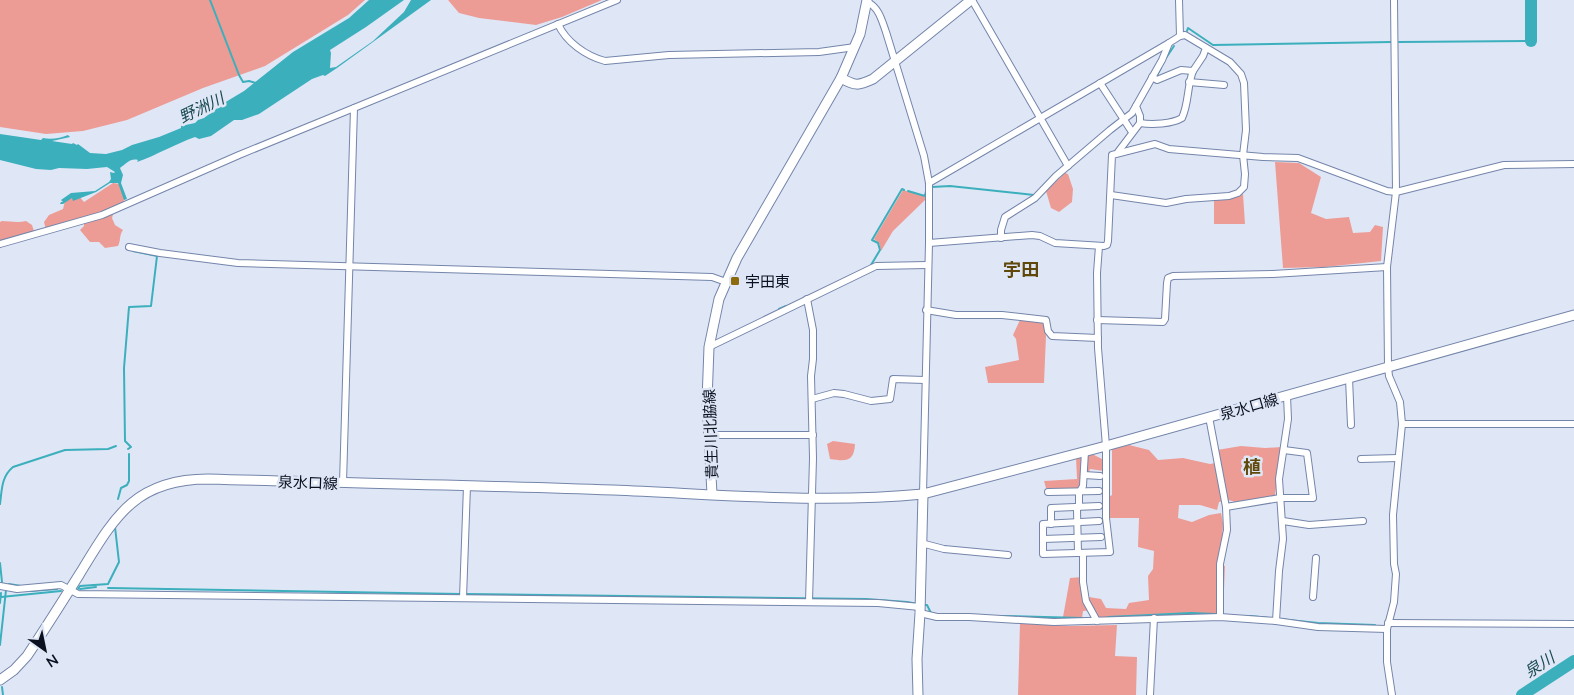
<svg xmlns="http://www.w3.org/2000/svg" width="1574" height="695" font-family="Lato,'Noto Sans JP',sans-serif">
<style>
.green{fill:#ed9c95}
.water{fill:#3cafbc}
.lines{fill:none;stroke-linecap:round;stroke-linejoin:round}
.stream{stroke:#3cafbc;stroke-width:2}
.river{stroke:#3cafbc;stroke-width:12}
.street-casing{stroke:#7485aa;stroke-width:8}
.secondary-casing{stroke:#7485aa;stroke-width:11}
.street{stroke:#fff;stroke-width:6}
.secondary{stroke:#fff;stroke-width:9}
.poi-dot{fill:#8d6a0d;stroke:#dfe7f7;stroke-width:2}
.labels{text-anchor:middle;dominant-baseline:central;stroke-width:5;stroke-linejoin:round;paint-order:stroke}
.poi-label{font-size:15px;fill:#0b111f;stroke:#dfe7f7;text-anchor:start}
.street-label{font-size:15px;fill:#0b111f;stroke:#dfe7f7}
.water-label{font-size:16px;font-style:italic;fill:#18494f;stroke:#dfe7f7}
.quarter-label{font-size:18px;font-weight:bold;fill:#5f480a;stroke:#dfe7f7}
</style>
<rect width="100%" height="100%" fill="#dfe7f7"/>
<!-- green -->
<g class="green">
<path d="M0,0H365L348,15L265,66L203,88L127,120L83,131L46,134L0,127Z"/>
<path d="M448,0H602L562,17L536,25L479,18L459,13Z"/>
<path d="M1275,162L1299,163L1321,177L1311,213L1326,219L1349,217L1353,233L1370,232L1375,225L1383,227L1381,261L1325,267L1283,268Z"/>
<path d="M1065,173L1068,174L1073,189L1072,202L1059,212L1051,208L1046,191Z"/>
<path d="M113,183L120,184L122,191L125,195L123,205L115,208L112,218L115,225L123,230C119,235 121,241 118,246L105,248L99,242H90L80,230L84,226V223L46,230L44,222L49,215L63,209L65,201L78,195L84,202Z"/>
<path d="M903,190L924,196L926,199L893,231L881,251L879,243L874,239Z"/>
<path d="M1243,194L1245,224H1214V200L1230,199Z"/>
<path d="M2,221C10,221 17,223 26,221L32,225L34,231L0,245V222Z"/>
<path d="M1020,320L1044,323L1046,336L1044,383H988L985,367L1019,360L1016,339L1013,335Z"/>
<path d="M833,441L855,444C854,463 845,461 830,459L827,444Z"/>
<path d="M1129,445L1149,450L1158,460L1183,458L1210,464L1221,462L1217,450L1241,446L1265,448L1282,447L1274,501C1264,504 1252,506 1242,504C1230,502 1233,498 1219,502L1217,510L1200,505H1179L1178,518L1192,522L1209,515L1221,513L1223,523L1221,565L1225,566L1223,613L1099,618L1094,610L1083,611L1082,618L1063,617L1070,578L1082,577L1087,587L1089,597L1101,599L1106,608L1126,609L1129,603L1149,600L1148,576L1153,569L1154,551L1138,547L1139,518H1104L1102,501L1112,495V449Z"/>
<path d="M1092,454L1104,460V471L1090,469L1085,487L1070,489L1046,488L1044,481L1077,479L1076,457Z"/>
<path d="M1020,623L1069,626L1117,625L1115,656L1137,657L1136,695H1018Z"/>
</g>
<!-- water -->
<path class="water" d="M369,0H404L366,27L330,50L331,53L330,68L336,67L373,41L404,12L411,0H431L337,68L325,76L323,75L312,79L259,114L242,120H234L211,136L199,139L195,137C175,144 157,155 137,162L138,160C130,158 126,164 120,168L123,175L121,183L127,199L124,200L118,183H110L96,192L73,201L72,198L63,204H60L61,202H63L61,200L71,193L95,191L109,182L111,179L110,172L114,173L115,172L107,167L87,169L59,168L51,170L36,169L0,160V134L41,140L43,138C51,140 61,138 68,135L70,137L52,141L72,144L73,143L77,145L78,144L90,153L106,154L122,150L132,145L159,137L181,128V126L195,123L198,120L204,118L224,103L244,91L293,52L349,18Z"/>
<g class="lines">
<!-- stream -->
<g class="stream">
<path d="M210,0L239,75L243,82L249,81L256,83"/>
<path d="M1187,31L1188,28L1213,45L1391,42"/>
<path d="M1399,42L1531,41"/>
<path d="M1164,61L1174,46"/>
<path d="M1156,77L1161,68"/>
<path d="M932,187L950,186L1034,195"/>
<path d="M908,191L925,196L926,191"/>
<path d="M871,265L880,250L878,243L872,240L902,189L904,190"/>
<path d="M779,309L786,306"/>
<path d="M128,449L131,447L125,441L124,368L129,307L151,306L157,256L133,251"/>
<path d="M118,499L121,488L127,485L129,481V454"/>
<path d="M0,504C2,490 1,477 13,467L65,450L108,449L116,446"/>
<path d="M0,563L2,582"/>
<path d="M9,584L21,586"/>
<path d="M108,588L461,594"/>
<path d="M78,589L80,586L108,584L119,562L115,527"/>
<path d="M80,589L96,587"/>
<path d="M31,591L57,589"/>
<path d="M466,594L866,599L907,602L918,604"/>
<path d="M1,597L61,591"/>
<path d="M0,603L1,593"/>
<path d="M923,605H927L931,613"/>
<path d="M1003,616L1083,618"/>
<path d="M1250,616L1318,623L1375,625"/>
<path d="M1108,617L1191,613L1215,614"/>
<path d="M0,645L6,590"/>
<path d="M2,687L3,695"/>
</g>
<!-- river -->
<g class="river">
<path d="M1531,0V41"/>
<path d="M1522,695L1574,661"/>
</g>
<defs>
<g id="street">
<path d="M972,0L1068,166"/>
<path d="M1179,0L1180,36"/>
<path d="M867,2C879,7 882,21 886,32L924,156L929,183V243L923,494"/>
<path d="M558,24C566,42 586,56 605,61L669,55L819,52L855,47"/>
<path d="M1152,77L1157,80L1181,70L1193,71L1203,56L1206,48"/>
<path d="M1189,82L1224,85"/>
<path d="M1100,83L1132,132"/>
<path d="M1140,123C1152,125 1172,124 1182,118C1189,103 1187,86 1193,71"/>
<path d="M929,183L1169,43"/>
<path d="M1111,195L1166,203L1186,199L1229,196L1238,193L1244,187L1245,174L1243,155L1246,130L1244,83L1241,74L1230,62L1185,35L1180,36L1169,43L1162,60L1136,106L1140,116V123L1118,152"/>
<path d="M1001,238V230L1005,217L1035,198L1056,176L1110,130L1132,113L1136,106"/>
<path d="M929,243L1032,235L1040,236L1055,243L1104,246L1107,245L1108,241L1112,155L1155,144L1169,149L1263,157L1298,158L1387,191L1396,192L1504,165L1574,164"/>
<path d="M0,244L102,215L239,155L354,108"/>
<path d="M1099,246L1097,273L1098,348L1106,446V518L1110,552L1043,554V524L1099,521"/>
<path d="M129,247L160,253L238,263L712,277L726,282"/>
<path d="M807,299L813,330V359L811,376L813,458L809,602"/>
<path d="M926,310L956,315H1002L1046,320L1048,331L1052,336L1098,338"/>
<path d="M1097,320L1163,322L1165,319L1167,283L1168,278L1173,276L1273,274L1387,267"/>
<path d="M709,347L876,266L927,265"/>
<path d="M1349,378L1351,425"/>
<path d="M812,399L834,393L844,394L871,401L890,399L893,379L925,380"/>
<path d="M1209,417L1226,507L1227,530L1220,564V617"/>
<path d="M1402,424H1574"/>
<path d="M709,435H813"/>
<path d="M1361,459L1398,458"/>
<path d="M1084,475L1100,476"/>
<path d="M343,483L354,108L617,0"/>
<path d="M1048,492L1099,491"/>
<path d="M1226,507L1280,498H1313L1307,453L1284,450"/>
<path d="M1283,521L1309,525L1363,521"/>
<path d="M1051,524V508L1099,506"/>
<path d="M1043,539L1101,537"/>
<path d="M921,543L944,549L1008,555"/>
<path d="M1078,553L1077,510L1079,505V493L1083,486L1085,451"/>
<path d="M1083,553V582L1086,601L1097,621"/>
<path d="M0,586L17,589L61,585L78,594L878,603L920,607"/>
<path d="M1313,597L1316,558"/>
<path d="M463,598L467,486"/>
<path d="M920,613L937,617H969L1054,622L1220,617L1276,621L1318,627L1387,629"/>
<path d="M1276,621L1279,571L1283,539L1279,479L1288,419L1287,396"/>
<path d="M1388,623L1574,624"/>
<path d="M1150,695L1154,618"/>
<path d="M1392,695L1387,662V629L1394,602L1396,574L1394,564L1393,515L1402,424L1400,402L1389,376L1388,367L1387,267L1396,192L1394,0"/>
</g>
<g id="secondary">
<path d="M841,78C855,86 858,86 873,79L971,0"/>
<path d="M712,494L707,401L709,347L719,299L737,258L841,78L860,34L867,0"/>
<path d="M0,680L14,670L27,656C45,629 62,602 79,575C114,518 134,479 208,479C343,483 478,485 613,490C716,494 820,504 923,494L1106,446L1574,315"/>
<path d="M918,695L917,659L920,613L923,494"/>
</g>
</defs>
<!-- street casing -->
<use href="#street" class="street-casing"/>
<!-- secondary casing -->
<use href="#secondary" class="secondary-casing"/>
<!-- street -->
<use href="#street" class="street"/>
<!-- secondary -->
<use href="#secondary" class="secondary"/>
</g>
<!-- markers -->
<rect class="poi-dot" x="730" y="276" width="10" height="10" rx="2.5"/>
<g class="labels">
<!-- poi labels -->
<g class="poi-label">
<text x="745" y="281">宇田東</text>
</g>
<!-- street labels -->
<g class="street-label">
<text transform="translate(1249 406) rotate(-16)">泉水口線</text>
<text transform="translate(710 434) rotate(-92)">貴生川北脇線</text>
<text transform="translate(308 482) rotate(2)">泉水口線</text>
</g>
<!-- water labels -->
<g class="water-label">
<text transform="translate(201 107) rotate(-26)">野洲川</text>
<text transform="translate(1539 664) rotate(-33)">泉川</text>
</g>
<!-- quarter labels -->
<g class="quarter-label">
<text x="1021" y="269">宇田</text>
<text x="1252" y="466">植</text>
</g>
</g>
<!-- north arrow -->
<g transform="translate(45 650) rotate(147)" stroke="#dfe7f7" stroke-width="4" paint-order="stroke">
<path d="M0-4L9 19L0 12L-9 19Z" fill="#0b111f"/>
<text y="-8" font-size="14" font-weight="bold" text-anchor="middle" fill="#0b111f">N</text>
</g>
</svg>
